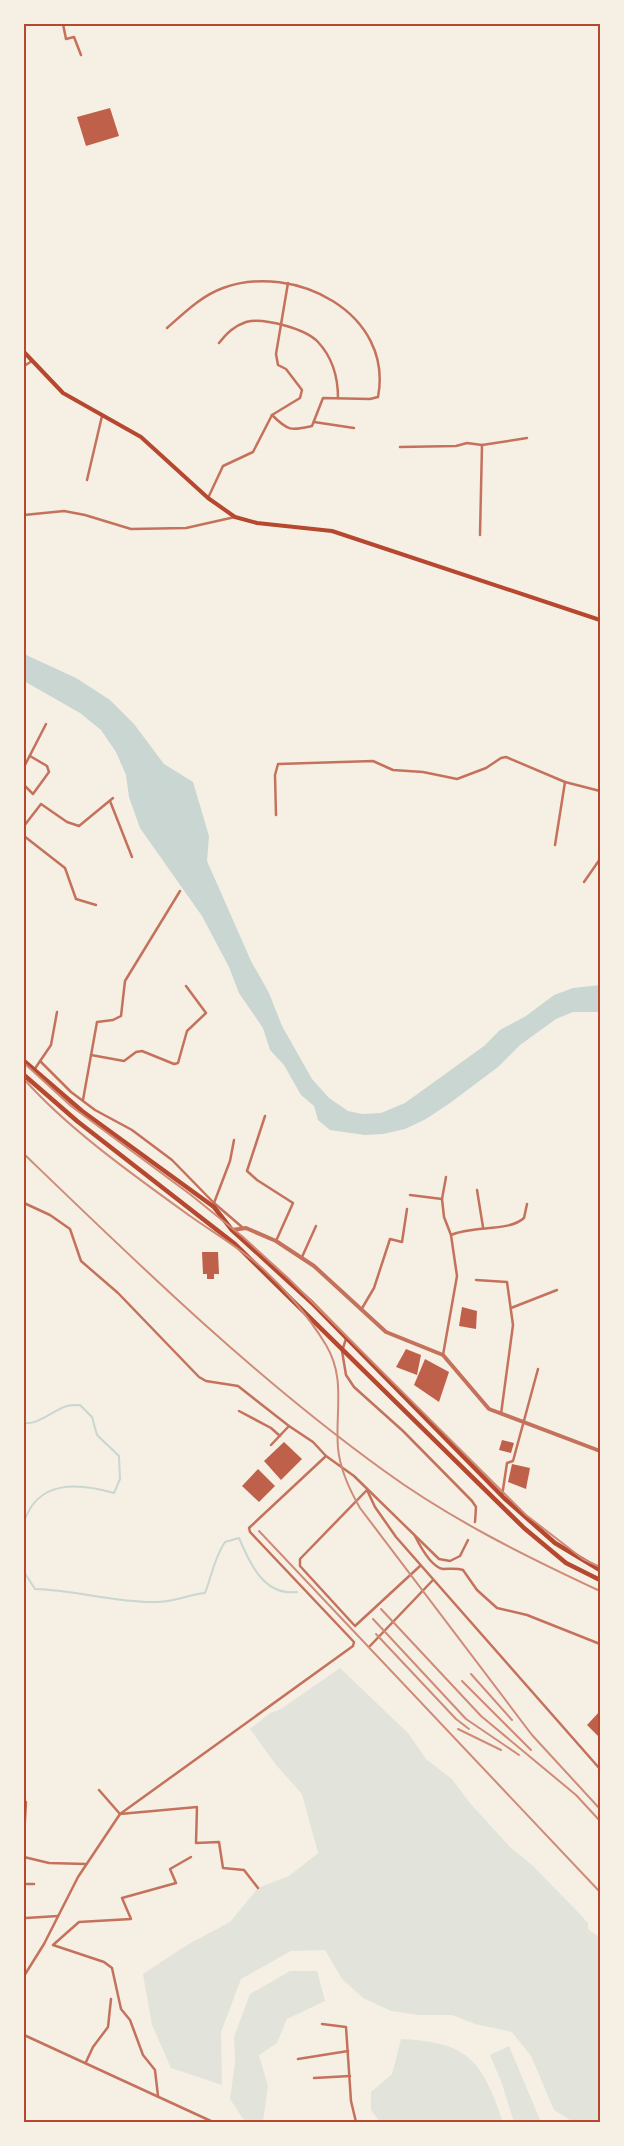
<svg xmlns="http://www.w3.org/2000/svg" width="624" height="2146" font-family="'DM Sans',sans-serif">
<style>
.green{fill:#e2e4dc}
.water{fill:#c9d6d2}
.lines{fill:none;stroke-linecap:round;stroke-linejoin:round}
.stream{stroke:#c9d6d2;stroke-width:2}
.building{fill:#bf614a}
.minor{stroke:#c5725c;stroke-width:2.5}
.tertiary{stroke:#c5725c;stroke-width:4}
.secondary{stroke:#b5482f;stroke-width:4}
.trunk{stroke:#b5482f;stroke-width:4.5}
.rail{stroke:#cf8b77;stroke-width:2}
.neatline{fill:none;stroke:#b5482f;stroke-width:2}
</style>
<rect width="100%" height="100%" fill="#f6efe4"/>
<!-- green -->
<g class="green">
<path d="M340,1668L408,1733L426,1759L452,1779L469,1802L511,1848L532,1865L576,1910L588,1923V1929L600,1938V2122H573L554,2110L531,2056L512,2032L475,2024L452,2015H419L391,2011L363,1998L342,1979L325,1950L291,1951L241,1979L221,2032L222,2085L171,2068L152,2025L143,1974L187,1945L230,1922L258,1888L289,1876L318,1853L302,1794L276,1765L250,1729L270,1713L281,1709Z"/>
<path d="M290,1971H317L325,2001L287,2019L277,2043L259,2055L268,2086L263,2122H245L230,2099L235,2062L234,2037L250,1994Z"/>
<path d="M401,2039C468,2042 482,2060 503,2122H380L371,2110V2092L392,2074Z"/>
<path d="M509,2046L541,2122H514L501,2081L490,2055Z"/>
</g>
<!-- water -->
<path class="water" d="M24,654L76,678L110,700L134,724L164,764L193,782L209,836L207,861L251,961L269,993L282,1026L312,1079L329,1098L348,1111L362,1114L381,1113L405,1103L484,1046L500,1030L526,1016L554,995L573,988L600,985V1012H573L556,1019L520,1045L498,1067L450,1103L426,1119L405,1129L383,1134L365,1135L330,1130L318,1120L314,1106L301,1095L284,1065L270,1050L263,1028L239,993L229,967L202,916L140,828L129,797L126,775L116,752L101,730L80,713L24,681Z"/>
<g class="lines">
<!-- stream -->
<g class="stream">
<path d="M24,1423C39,1425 53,1410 67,1406C71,1405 76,1405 80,1405L92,1417L97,1435L119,1456L120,1479L114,1493C79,1483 38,1479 24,1522"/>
<path d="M24,1572L35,1589C76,1590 115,1603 156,1602C174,1602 187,1595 205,1593C212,1575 214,1558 225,1542L239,1538C250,1564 264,1596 297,1592"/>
</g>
</g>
<!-- building -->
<g class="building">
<path d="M110,108L119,136L86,146L77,117Z"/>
<path d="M202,1252H218L219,1274H214V1279H207V1274H203Z"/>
<path d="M462,1307L477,1311L476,1329L459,1326Z"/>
<path d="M406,1349L421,1355L417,1375L396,1367Z"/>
<path d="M425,1359L449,1372L439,1402L414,1385Z"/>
<path d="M502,1440L514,1443L511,1453L499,1450Z"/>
<path d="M284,1442L302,1459L281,1480L264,1461Z"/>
<path d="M512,1464L530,1468L526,1489L508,1482Z"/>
<path d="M258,1469L275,1486L259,1502L242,1486Z"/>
<path d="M600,1711V1738L587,1725Z"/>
</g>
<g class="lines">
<!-- minor -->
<g class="minor">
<path d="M63,24L66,39L74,37L81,55"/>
<path d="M167,328C184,313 201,296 223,288C294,262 394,313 378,397L370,399L323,398L312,426C291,431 288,431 272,415"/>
<path d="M219,343C227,333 234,326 246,322C263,317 306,329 318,342C332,357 338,378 338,398"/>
<path d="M24,366L32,361"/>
<path d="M314,422L354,428"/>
<path d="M400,447L456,446L467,443L482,445L527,438"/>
<path d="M87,480L102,416"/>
<path d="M208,498L223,466L253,452L272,415L300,398L302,390L286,369L278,365L276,354L288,283"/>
<path d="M24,515L64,511L85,515L131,529L186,528L235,517"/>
<path d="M480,535L482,445"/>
<path d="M24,767L46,724"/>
<path d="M24,785L33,794L49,772L47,766L30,756"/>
<path d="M110,801L132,857"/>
<path d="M276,815L275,775L278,764L373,761L393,770L423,772L457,779L486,768L501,758L506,757L565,782L600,791"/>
<path d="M24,826L41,804L67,822L79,826L113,798"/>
<path d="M24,836L65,868L76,899L96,905"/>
<path d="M555,845L565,782"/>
<path d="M584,882L600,859"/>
<path d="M91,1055L124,1061L136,1052L142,1051L174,1064L178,1063L187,1031L206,1013L186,986"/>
<path d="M40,1061L71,1092L95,1110L132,1130L172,1160L214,1203L242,1227"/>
<path d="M34,1070L51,1045L57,1012"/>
<path d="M83,1100L97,1022L113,1020L121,1016L125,981L180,891"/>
<path d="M265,1116L247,1171L257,1180L293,1203L276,1241"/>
<path d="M477,1190L483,1227"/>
<path d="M410,1195L442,1199"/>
<path d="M24,1203L50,1215L70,1229L81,1261L118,1293L199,1377L206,1381L238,1386L289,1426"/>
<path d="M214,1203L230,1161L234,1140"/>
<path d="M451,1235C472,1225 509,1232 524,1218L527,1204"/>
<path d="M302,1257L316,1226"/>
<path d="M476,1280L507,1282L513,1325L501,1414"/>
<path d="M511,1308L557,1290"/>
<path d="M361,1310L374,1288L390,1239L402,1242L407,1209"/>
<path d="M346,1339L342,1351L346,1375L354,1387L403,1431L472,1501L476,1507L475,1522"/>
<path d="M443,1355L457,1276L451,1235L444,1217L442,1199L446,1177"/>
<path d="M239,1411L271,1428L280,1436"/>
<path d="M271,1445L289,1426L313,1442L326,1456"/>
<path d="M502,1496L507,1463L513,1461L538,1369"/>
<path d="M415,1536C420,1546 431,1567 443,1569C450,1569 457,1568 463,1570L477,1590L497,1608L527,1615L600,1644"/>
<path d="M420,1566L355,1626L300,1566V1559L367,1490L375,1507L396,1537L600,1769"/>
<path d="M369,1647L433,1580"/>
<path d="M99,1790L120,1814L197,1807L196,1843L219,1842L223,1868L244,1870L258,1888"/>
<path d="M24,1836L26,1802"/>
<path d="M24,1857L49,1863L86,1864"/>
<path d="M24,1884H34"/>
<path d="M26,1918L58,1916"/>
<path d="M24,1976L44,1944L78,1877L120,1814L353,1646L354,1642L250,1532L249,1528L326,1456L354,1476L439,1559L450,1561L460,1556L468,1540"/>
<path d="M322,2024L346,2027L351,2101L356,2122"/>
<path d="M24,2035L213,2122"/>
<path d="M298,2059L348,2051"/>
<path d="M86,2062L93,2047L108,2027L111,1999"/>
<path d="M314,2078L350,2076"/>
<path d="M158,2096L155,2070L143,2055L130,2020L121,2009L112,1968L104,1962L53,1945L79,1922L131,1919L122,1898L176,1883L170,1869L191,1857"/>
</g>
<!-- tertiary -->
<path class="tertiary" d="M232,1230L246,1228L276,1241L314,1266L386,1332L443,1355L489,1409L600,1451"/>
<!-- secondary -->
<path class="secondary" d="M24,352L63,393L141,437L208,498L235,517L257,523L332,531L600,620"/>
<!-- trunk -->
<g class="trunk">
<path d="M24,1061L82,1111L214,1207L232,1230L312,1303L504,1498L555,1543L600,1570"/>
<path d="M24,1075L77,1121L235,1244L524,1528L566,1563L600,1580"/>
</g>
<!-- rail -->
<g class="rail">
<path d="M24,1063L71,1106L191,1195L243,1237L289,1279L526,1515L583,1559L600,1567"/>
<path d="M24,1079C68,1129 136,1177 190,1216C211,1231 235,1245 255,1262C281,1284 308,1315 326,1345C346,1378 335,1412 338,1448C340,1470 349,1489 360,1508L532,1735L600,1809"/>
<path d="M24,1154C139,1265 253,1376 383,1470C450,1519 525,1556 600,1591"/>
<path d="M259,1531L600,1892"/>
<path d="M381,1609L481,1716L576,1795L600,1821"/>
<path d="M373,1619L466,1719L519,1755"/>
<path d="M376,1634L456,1719L469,1729"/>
<path d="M471,1674L512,1720"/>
<path d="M462,1681L531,1750"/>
<path d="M458,1729L501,1750"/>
</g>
</g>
<!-- border -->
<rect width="624" height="2146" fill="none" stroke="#f6efe4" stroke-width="50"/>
<rect x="25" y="25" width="574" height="2096" class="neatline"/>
</svg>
